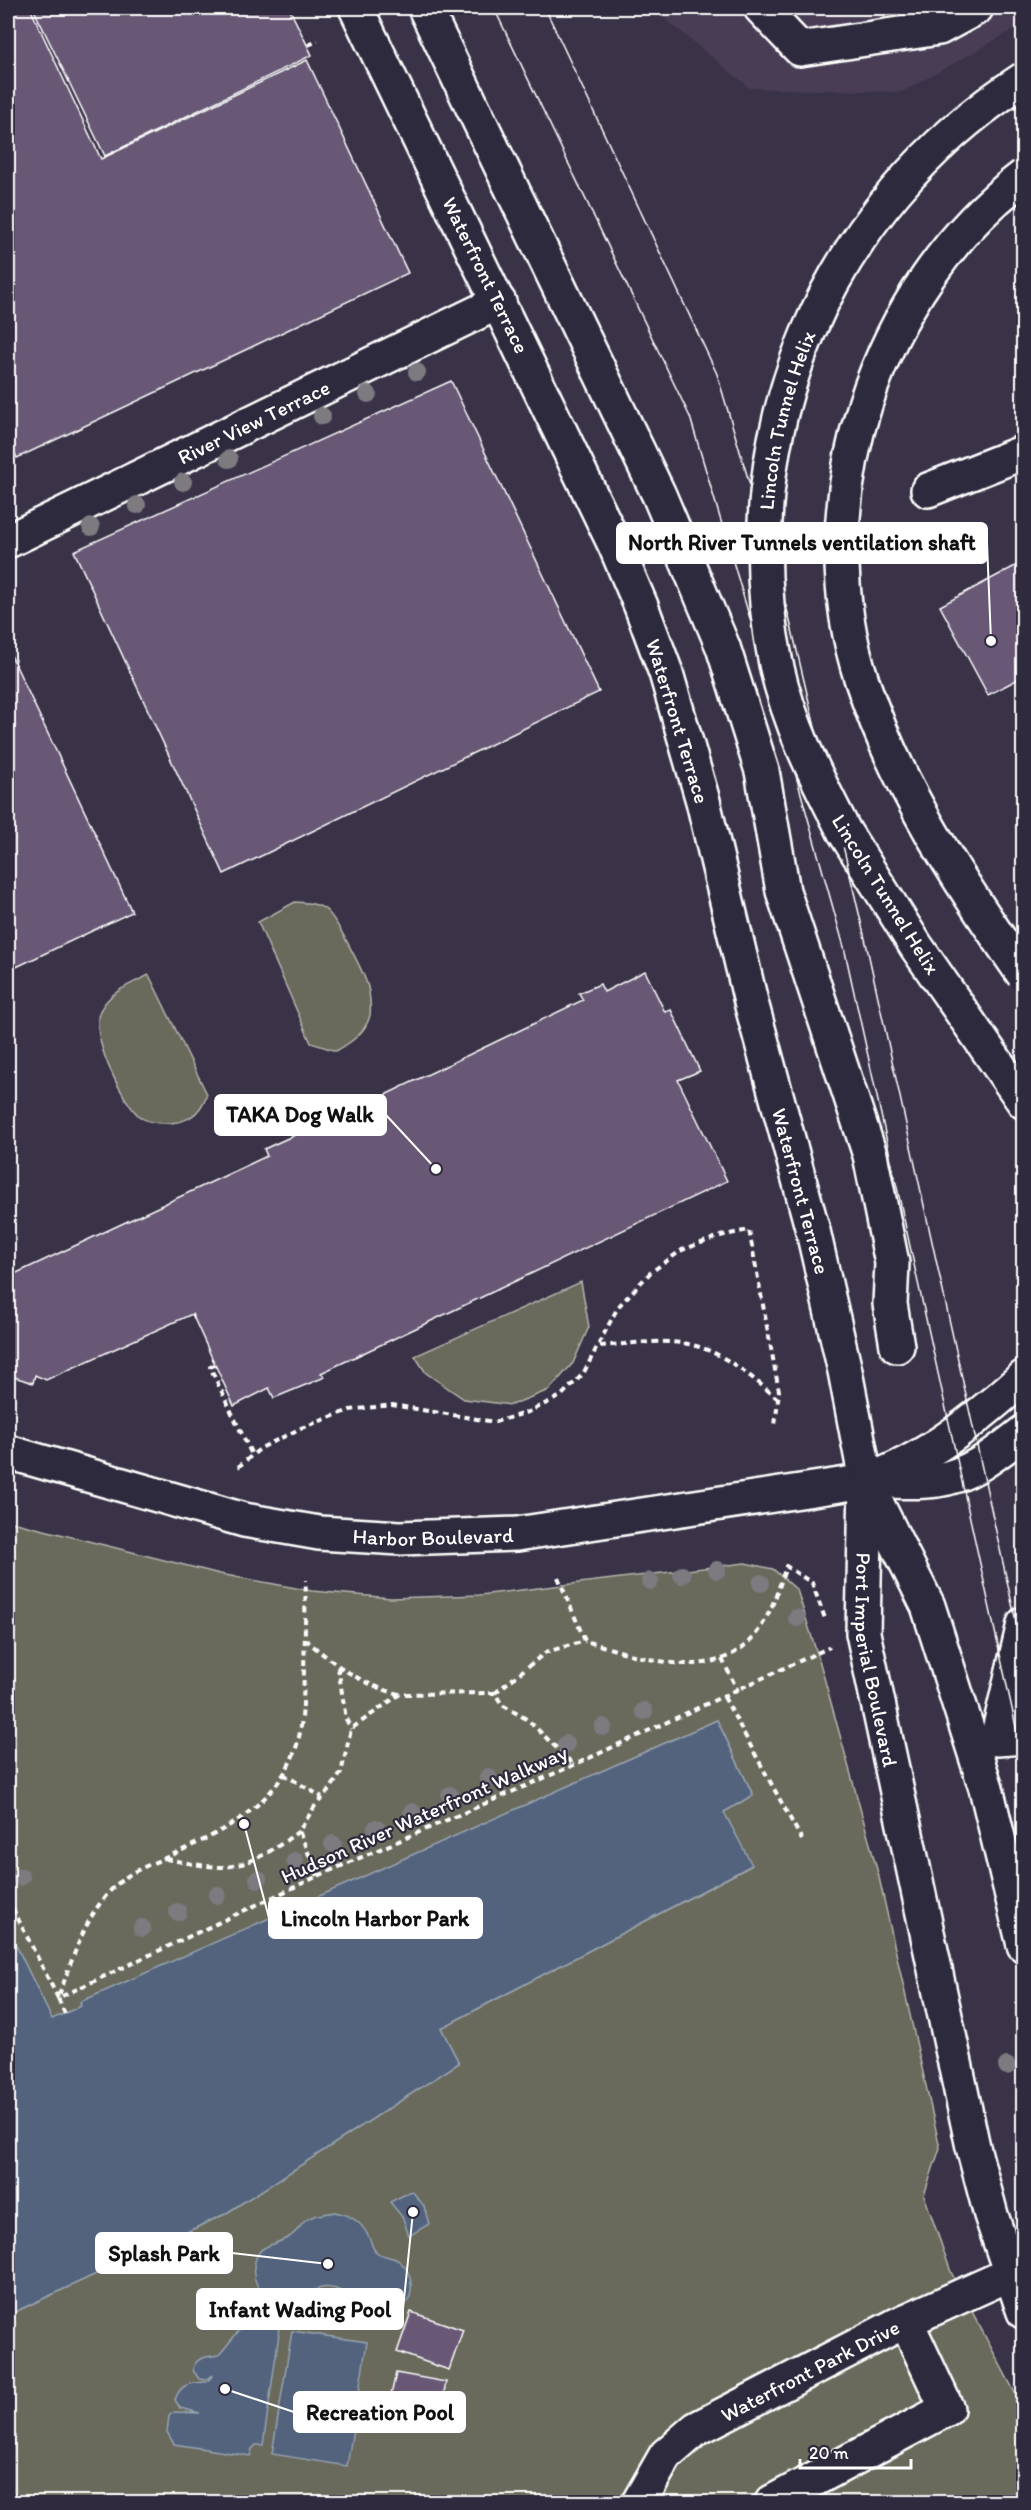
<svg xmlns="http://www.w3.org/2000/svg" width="1031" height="2510" font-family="Itim,sans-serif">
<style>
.built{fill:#483e56}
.green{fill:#696a5b;stroke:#b4b4ad;stroke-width:1.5}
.water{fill:#52647d;stroke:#97a2b1;stroke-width:1.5}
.building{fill:#675975;stroke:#fff;stroke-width:1.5}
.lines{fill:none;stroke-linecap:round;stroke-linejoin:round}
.minor-casing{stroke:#fff;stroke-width:38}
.major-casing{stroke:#fff;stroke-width:38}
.highway-casing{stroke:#fff;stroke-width:38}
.path{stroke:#fff;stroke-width:4;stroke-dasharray:6 4.5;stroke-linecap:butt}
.minor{stroke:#2f2a3d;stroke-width:33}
.major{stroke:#2f2a3d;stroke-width:33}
.highway{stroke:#2f2a3d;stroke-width:33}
.tram{stroke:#fff;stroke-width:1.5}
.highway-bridge-casing{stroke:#fff;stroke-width:38;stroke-linecap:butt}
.highway-bridge{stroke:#2f2a3d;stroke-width:33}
.tree{fill:#7d7a80}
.labels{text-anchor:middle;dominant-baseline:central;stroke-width:4.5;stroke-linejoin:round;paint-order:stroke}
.street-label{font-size:21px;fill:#fff;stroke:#2f2a3d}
.leader{fill:none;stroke:#fff;stroke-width:2}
.callout-dot{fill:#fff;stroke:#2f2a3d;stroke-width:2}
.callout{fill:#fff;stroke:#fff;stroke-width:2}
.callout-label{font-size:22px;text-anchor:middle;font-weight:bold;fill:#111}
</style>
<rect width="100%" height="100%" fill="#3a3348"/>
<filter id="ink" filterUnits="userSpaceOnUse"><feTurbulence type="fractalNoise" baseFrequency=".0167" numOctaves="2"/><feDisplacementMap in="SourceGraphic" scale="12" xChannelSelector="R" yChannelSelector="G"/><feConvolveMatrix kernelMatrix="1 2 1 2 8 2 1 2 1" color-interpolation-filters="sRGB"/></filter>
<g filter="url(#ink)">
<!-- built -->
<path class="built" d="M652,8H1023L1024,24L902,92L750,88Z"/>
<!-- green -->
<g class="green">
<path d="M295,902C306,903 318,903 326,910C337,919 364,973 368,987C370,995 371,1008 370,1015C366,1033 350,1043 336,1051L311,1043L258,922Z"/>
<path d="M149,975L207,1094C200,1116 185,1124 162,1123C155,1123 146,1121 140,1117C122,1102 87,1031 101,1009C111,991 131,984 149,975Z"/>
<path d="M581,1282L589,1327L573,1363L549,1390L511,1405L464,1399L426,1373L415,1356Z"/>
<path d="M8,1521L220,1574L312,1591L391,1598L480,1595L745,1563L773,1569L797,1590L820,1663L878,1873L940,2148L924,2195L951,2272L1023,2408V2502H8V2315L225,2214L459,2063L441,2028L751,1866L724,1812L753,1795L717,1720L81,2002L82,2006L52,2020L8,1929Z"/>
</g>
<!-- water -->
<g class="water">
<path d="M717,1720L753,1795L724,1812L752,1865L441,2028L459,2063L225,2214L8,2315V1929L52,2019L81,2006L80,2002Z"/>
<path d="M412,2191L424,2206L429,2224L409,2236L403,2218L390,2202Z"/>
<path d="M335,2212C354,2216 364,2224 371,2242C372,2246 374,2251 378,2253C384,2257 392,2256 399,2261C415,2274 416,2300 398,2311C366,2331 360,2297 336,2289C313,2281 299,2307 277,2302C268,2300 261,2292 257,2285C254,2279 253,2273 254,2267C257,2242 273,2247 289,2237C296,2233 299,2227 305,2221C313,2214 325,2214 335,2212Z"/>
<path d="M265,2320L280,2327L263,2445H256L252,2449L250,2456L174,2444L167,2432L169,2416L174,2412L200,2413L180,2408L175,2400C180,2383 191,2383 207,2382L213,2375L205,2380L199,2379L193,2370C195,2356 208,2357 219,2355L246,2322Z"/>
<path d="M292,2331L367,2342L347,2466L272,2454Z"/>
</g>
<!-- building -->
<g class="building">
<path d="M8,8H30L101,159L307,60L408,273L17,458L8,438Z"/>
<path d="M33,8H289L312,55L105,156Z"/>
<path d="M451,381L599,692L224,874L74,551Z"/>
<path d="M1017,565L1024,576V676L988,695L940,606Z"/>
<path d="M8,649L132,912L8,971Z"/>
<path d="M645,971L665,1012L671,1010L700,1071L678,1080L727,1181L321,1373L325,1377L274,1398L269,1388L234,1406L192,1314L46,1380L35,1375L33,1383L8,1375V1277L267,1156L264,1149L319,1124L322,1129L337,1122L339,1117L583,1000L579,993L600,984L604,992Z"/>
<path d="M411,2312L463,2330L449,2370L397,2352Z"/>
<path d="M396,2373L446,2382L438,2423L387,2413Z"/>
</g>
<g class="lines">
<defs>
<g id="minor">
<path d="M425,8L659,495L723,647L762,771L783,891L870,1155L892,1263L890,1304L897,1346"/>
<path d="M761,8L800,49L939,28L976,8"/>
<path d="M928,490L1024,452"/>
<path id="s1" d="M8,541L499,302"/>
<path id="s2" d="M8,1452L244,1520L319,1533L400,1538L517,1534L866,1481L845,1371L813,1231L752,1006L703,801L666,673L641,606L615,545L356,8"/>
<path d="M1024,1624L997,1739L1024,1737"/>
<path id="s3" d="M639,2502L666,2455L696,2429L899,2324L1010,2274"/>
<path d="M772,2502L947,2409L906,2321"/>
</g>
<g id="major">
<path id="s4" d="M866,1481L863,1633L973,2147L991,2215L1024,2312"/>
<path d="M866,1481C927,1460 976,1419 1024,1377"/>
<path d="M880,1481C899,1481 919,1483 937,1480C970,1476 998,1452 1024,1432"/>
<path d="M868,1486L928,1606L986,1788L1024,1945"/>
</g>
<path id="highway" d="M844,831L916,946L1024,1102"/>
</defs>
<!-- minor casing -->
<use href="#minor" class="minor-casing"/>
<!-- major casing -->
<use href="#major" class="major-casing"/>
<!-- highway casing -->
<use href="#highway" class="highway-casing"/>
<!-- path -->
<g class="path">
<path d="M308,45L318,41"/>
<path d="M600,1346C628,1344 659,1339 688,1344C722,1351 752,1377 778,1399"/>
<path d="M215,1365L210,1367L252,1455"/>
<path d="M238,1467L261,1448L301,1428L350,1410L392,1405L495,1422L528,1412L561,1396L583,1374L618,1307L650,1273L682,1250L720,1236L749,1230L779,1391L775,1426"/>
<path d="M558,1577L585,1641C646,1658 723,1691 764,1622C774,1604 780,1585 786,1566L812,1583L826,1621"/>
<path d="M305,1639C334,1664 361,1685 399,1694"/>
<path d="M722,1659L738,1691"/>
<path d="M338,1667L346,1719L351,1729"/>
<path d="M495,1693L546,1652L585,1641"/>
<path d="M724,1697L802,1840"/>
<path d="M283,1774L322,1797"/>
<path d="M166,1859C184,1862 204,1867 223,1867C251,1866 278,1847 299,1831"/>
<path d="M318,1876L299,1831L315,1806L331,1788L341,1773L351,1729L400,1694L495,1693L502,1705L528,1720L574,1765"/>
<path d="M8,1899L58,1998L318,1876L574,1765L830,1647"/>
<path d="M65,2014L58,1998C74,1956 87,1905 126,1877C139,1868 154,1863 167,1857C220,1833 275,1808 296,1748C304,1724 303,1697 304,1671C305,1641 305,1610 306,1580"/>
</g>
<!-- minor -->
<use href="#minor" class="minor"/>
<!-- major -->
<use href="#major" class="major"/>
<!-- highway -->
<use href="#highway" class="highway"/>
<!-- tram -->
<g class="tram">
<path d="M494,8L690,417L782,726L844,947L1024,1763"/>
<path d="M545,8L717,374L788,613L866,943L1024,1658"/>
</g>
<defs>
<g id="highway-bridge">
<path d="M1024,176C875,288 804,503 862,681C897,788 960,883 1024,975"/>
<path id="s5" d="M844,831C816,777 789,724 776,664C729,433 826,206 1024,79"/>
</g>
</defs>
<!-- highway-bridge casing -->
<use href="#highway-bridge" class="highway-bridge-casing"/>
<!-- highway-bridge -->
<use href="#highway-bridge" class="highway-bridge"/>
</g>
<!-- trees -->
<g class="tree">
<circle cx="417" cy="372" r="9"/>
<circle cx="368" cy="394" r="9"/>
<circle cx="322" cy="416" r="9"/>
<circle cx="229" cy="459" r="9"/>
<circle cx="183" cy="482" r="9"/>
<circle cx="137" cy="505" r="9"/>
<circle cx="91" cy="527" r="9"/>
<circle cx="717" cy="1570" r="9"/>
<circle cx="682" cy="1575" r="9"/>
<circle cx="650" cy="1581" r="9"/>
<circle cx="761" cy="1583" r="9"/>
<circle cx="797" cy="1618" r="9"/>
<circle cx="644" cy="1711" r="9"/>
<circle cx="603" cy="1727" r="9"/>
<circle cx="566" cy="1744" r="9"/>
<circle cx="488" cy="1777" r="9"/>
<circle cx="450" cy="1795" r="9"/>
<circle cx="412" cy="1812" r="9"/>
<circle cx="376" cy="1828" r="9"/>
<circle cx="333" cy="1844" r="9"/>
<circle cx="295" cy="1861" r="9"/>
<circle cx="21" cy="1877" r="9"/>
<circle cx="258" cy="1879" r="9"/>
<circle cx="217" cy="1895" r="9"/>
<circle cx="178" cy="1912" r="9"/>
<circle cx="142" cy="1928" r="9"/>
<circle cx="1007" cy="2066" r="9"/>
</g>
</g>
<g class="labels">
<!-- street labels -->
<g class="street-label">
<text transform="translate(486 275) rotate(64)">Waterfront Terrace</text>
<text stroke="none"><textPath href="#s1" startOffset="273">River View Terrace</textPath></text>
<text stroke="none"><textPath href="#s5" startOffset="428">Lincoln Tunnel Helix</textPath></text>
<text transform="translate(678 721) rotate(73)">Waterfront Terrace</text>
<text transform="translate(886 894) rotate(58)">Lincoln Tunnel Helix</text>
<text transform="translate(801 1191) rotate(75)">Waterfront Terrace</text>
<text stroke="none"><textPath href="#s2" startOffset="436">Harbor Boulevard</textPath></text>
<text stroke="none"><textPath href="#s4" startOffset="180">Port Imperial Boulevard</textPath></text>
<text transform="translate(424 1814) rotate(-24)">Hudson River Waterfront Walkway</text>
<text stroke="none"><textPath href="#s3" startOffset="222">Waterfront Park Drive</textPath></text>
</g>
</g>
<!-- callouts -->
<path class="leader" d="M991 641L987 543M436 1169L386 1115M244 1824L269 1918M328 2264L232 2253M413 2212L403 2309M225 2389L294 2412"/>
<g class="callout-dot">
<circle cx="991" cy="641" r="6"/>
<circle cx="436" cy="1169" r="6"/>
<circle cx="244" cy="1824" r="6"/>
<circle cx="328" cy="2264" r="6"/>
<circle cx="413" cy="2212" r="6"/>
<circle cx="225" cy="2389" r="6"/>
</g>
<g class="callout">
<rect x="617" y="523" width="370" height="40" rx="6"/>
<rect x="215" y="1095" width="171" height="40" rx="6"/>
<rect x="269" y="1898" width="213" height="40" rx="6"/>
<rect x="96" y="2233" width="136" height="40" rx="6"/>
<rect x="197" y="2289" width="206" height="40" rx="6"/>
<rect x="294" y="2392" width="171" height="40" rx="6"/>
</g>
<g class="callout-label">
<text x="802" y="550">North River Tunnels ventilation shaft</text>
<text x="300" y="1122">TAKA Dog Walk</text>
<text x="375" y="1926">Lincoln Harbor Park</text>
<text x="164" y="2261">Splash Park</text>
<text x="300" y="2317">Infant Wading Pool</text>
<text x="380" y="2420">Recreation Pool</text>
</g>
<!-- margin -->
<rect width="1031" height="2510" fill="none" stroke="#2f2a3d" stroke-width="30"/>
<rect x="15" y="15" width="1001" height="2480" fill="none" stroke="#fff" stroke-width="2" filter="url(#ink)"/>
<!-- scale -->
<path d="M800 2459v9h111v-9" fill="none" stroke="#ffffff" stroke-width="3"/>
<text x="809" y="2459" font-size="18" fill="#ffffff" stroke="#2f2a3d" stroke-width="4.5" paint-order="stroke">20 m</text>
</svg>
